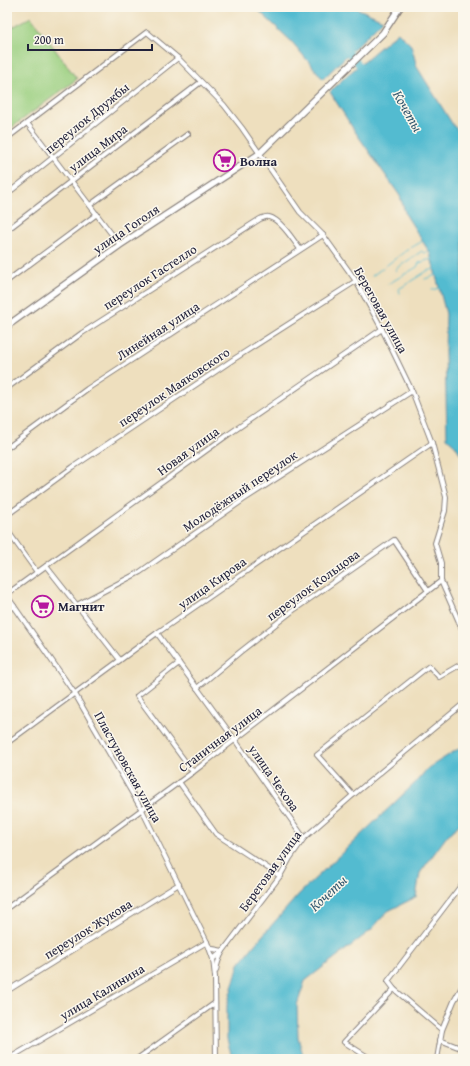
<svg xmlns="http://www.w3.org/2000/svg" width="470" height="1066" font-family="'Gentium Book Plus',serif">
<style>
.green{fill:#9acf7f;stroke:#5e785d}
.water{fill:#53bbd0;stroke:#3a6e86}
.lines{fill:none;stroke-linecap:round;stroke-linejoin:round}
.stream{stroke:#53bbd0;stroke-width:1}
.river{stroke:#53bbd0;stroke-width:7}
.street-casing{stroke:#88807c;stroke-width:6}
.secondary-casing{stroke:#88807c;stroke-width:8}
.street{stroke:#fff;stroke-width:4}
.secondary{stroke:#fff;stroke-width:5.5}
.labels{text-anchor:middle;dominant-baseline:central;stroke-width:3;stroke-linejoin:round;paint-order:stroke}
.street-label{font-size:13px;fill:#22223b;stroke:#fbf7ec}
.poi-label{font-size:13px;font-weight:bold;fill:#22223b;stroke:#fbf7ec;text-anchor:start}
.water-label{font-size:14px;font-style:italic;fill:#33586f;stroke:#fbf7ec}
</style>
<rect width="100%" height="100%" fill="#fbf7ec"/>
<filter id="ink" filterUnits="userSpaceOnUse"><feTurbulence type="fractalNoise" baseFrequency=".025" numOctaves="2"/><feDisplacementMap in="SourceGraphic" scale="8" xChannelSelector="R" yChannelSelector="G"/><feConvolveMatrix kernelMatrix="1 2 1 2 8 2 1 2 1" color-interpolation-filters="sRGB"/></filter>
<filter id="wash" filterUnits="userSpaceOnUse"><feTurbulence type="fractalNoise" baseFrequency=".012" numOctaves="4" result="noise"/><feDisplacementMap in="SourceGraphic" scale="16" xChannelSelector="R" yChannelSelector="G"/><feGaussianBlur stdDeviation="0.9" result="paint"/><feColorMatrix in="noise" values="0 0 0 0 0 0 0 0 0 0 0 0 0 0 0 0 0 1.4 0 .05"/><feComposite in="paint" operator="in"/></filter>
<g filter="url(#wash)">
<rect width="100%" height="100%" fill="#eedfbe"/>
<!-- green -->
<path class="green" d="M31,17L77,79L7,131V30Z"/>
<!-- water -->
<g class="water">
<path d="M255,7H354L383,20L323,79L292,42Z"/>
<path d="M398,32L411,45L417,67L453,125L463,136V458L455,445L447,438L445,352L446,314L430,253L406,215L400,196L354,130L330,92L344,78Z"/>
<path d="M463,746V821L447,836L420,873L416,897L388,911L370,931L305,981L297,1005L298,1037L304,1059H235L231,1054L227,1039V1005L239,964L256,943L299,894L415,783L428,768Z"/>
</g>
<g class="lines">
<!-- stream -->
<g class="stream">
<path d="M396,271L397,268L422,251L424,253L429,251"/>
<path d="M372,276L407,250L423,241"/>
<path d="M425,279L436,275"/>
<path d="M388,284L417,267L419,263L431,259"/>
<path d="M432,290L440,288"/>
<path d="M400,293L399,289L427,271L435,269"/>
</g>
<!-- river -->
<path class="river" d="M344,47L365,72"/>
</g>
</g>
<g filter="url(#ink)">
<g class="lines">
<defs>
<g id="street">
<path d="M27,123L120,245"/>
<path d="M7,138L147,32L178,58L224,105L242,128L300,212L323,235L356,281L382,329L412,391L432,443L446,497L445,511L435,543L441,563V581L463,631"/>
<path d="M7,194L178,58"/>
<path d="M90,205L188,134"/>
<path d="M7,230L201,82"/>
<path d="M7,281L97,214"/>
<path d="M7,388L82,333L260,219C263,218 266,216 269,217C281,220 293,240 300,249"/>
<path d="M7,448L87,389L323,235"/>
<path d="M7,515L73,467L234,359L356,281"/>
<path d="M7,530L37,572"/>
<path d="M46,566L120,660"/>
<path d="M7,594L229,434L382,329"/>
<path d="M7,596L75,694L142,810L207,942L213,959L215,977L216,1059"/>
<path d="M77,605L140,572L243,500L412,391"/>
<path d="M7,611L14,606"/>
<path d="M157,633L235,740L304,838"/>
<path d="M179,663L137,696L193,772"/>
<path d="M197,688L240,652L295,609L394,540L428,591"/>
<path d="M7,743L157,633L432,443"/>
<path d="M179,782L216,834L280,876"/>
<path d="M353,795L317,755L429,666L439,677L463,663"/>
<path d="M7,908L193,772L441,581"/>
<path d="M209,946L213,949L223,951C219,958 217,963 216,971"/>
<path d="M213,959L223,951L280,876L290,858L304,838L353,795L463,704"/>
<path d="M7,991L179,884"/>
<path d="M442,1030L394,989L388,981L463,883"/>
<path d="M440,1040L463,1049"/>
<path d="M8,1059L207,942"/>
<path d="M137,1059L215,1003"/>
<path d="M371,1059L344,1042L394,989"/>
<path d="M437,1059L442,1030L454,1001L463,985"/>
</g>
<path id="secondary" d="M7,326L120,245L259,154L383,33L400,7"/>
</defs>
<!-- street casing -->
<use href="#street" class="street-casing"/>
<!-- secondary casing -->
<use href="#secondary" class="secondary-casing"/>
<!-- street -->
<use href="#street" class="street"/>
<!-- secondary -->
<use href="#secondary" class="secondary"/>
</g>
</g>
<!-- icons -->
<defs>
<symbol id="supermarket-ring" viewBox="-11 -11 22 22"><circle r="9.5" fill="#fbf7ec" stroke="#b5179e" stroke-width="1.5"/><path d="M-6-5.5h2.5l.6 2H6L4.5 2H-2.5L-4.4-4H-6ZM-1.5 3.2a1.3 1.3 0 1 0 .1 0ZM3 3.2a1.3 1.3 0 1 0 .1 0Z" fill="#b5179e"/></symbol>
</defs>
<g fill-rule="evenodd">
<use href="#supermarket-ring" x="212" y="148" width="25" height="25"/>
<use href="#supermarket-ring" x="30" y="594" width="25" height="25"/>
</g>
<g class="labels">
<!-- street labels -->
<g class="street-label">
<text transform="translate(87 118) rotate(-39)">переулок Дружбы</text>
<text transform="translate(98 148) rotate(-37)">улица Мира</text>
<text transform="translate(126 229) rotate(-34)">улица Гоголя</text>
<text transform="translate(150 277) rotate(-33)">переулок Гастелло</text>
<text transform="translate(381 310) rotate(61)">Береговая улица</text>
<text transform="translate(158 331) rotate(-33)">Линейная улица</text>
<text transform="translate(174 387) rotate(-34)">переулок Маяковского</text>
<text transform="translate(188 451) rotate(-36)">Новая улица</text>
<text transform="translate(240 491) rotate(-34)">Молодёжный переулок</text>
<text transform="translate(212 583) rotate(-35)">улица Кирова</text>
<text transform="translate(313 585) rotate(-36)">переулок Кольцова</text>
<text transform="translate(220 739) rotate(-37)">Станичная улица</text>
<text transform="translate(128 767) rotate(61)">Пластуновская улица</text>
<text transform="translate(274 778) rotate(55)">улица Чехова</text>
<text transform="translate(270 871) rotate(-54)">Береговая улица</text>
<text transform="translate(88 929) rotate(-32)">переулок Жукова</text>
<text transform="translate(102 992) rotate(-31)">улица Калинина</text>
</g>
<!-- poi labels -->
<g class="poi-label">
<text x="240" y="161">Волна</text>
<text x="58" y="606">Магнит</text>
</g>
<!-- water labels -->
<g class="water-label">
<text transform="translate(408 111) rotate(60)">Кочеты</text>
<text transform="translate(328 893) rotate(-43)">Кочеты</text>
</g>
</g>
<!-- margin -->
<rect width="470" height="1066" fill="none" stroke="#fbf7ec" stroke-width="24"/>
<!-- scale -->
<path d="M28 44v6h124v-6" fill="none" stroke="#22223b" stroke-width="2"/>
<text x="34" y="44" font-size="12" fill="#22223b" stroke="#fbf7ec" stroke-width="3" paint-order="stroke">200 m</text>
</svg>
